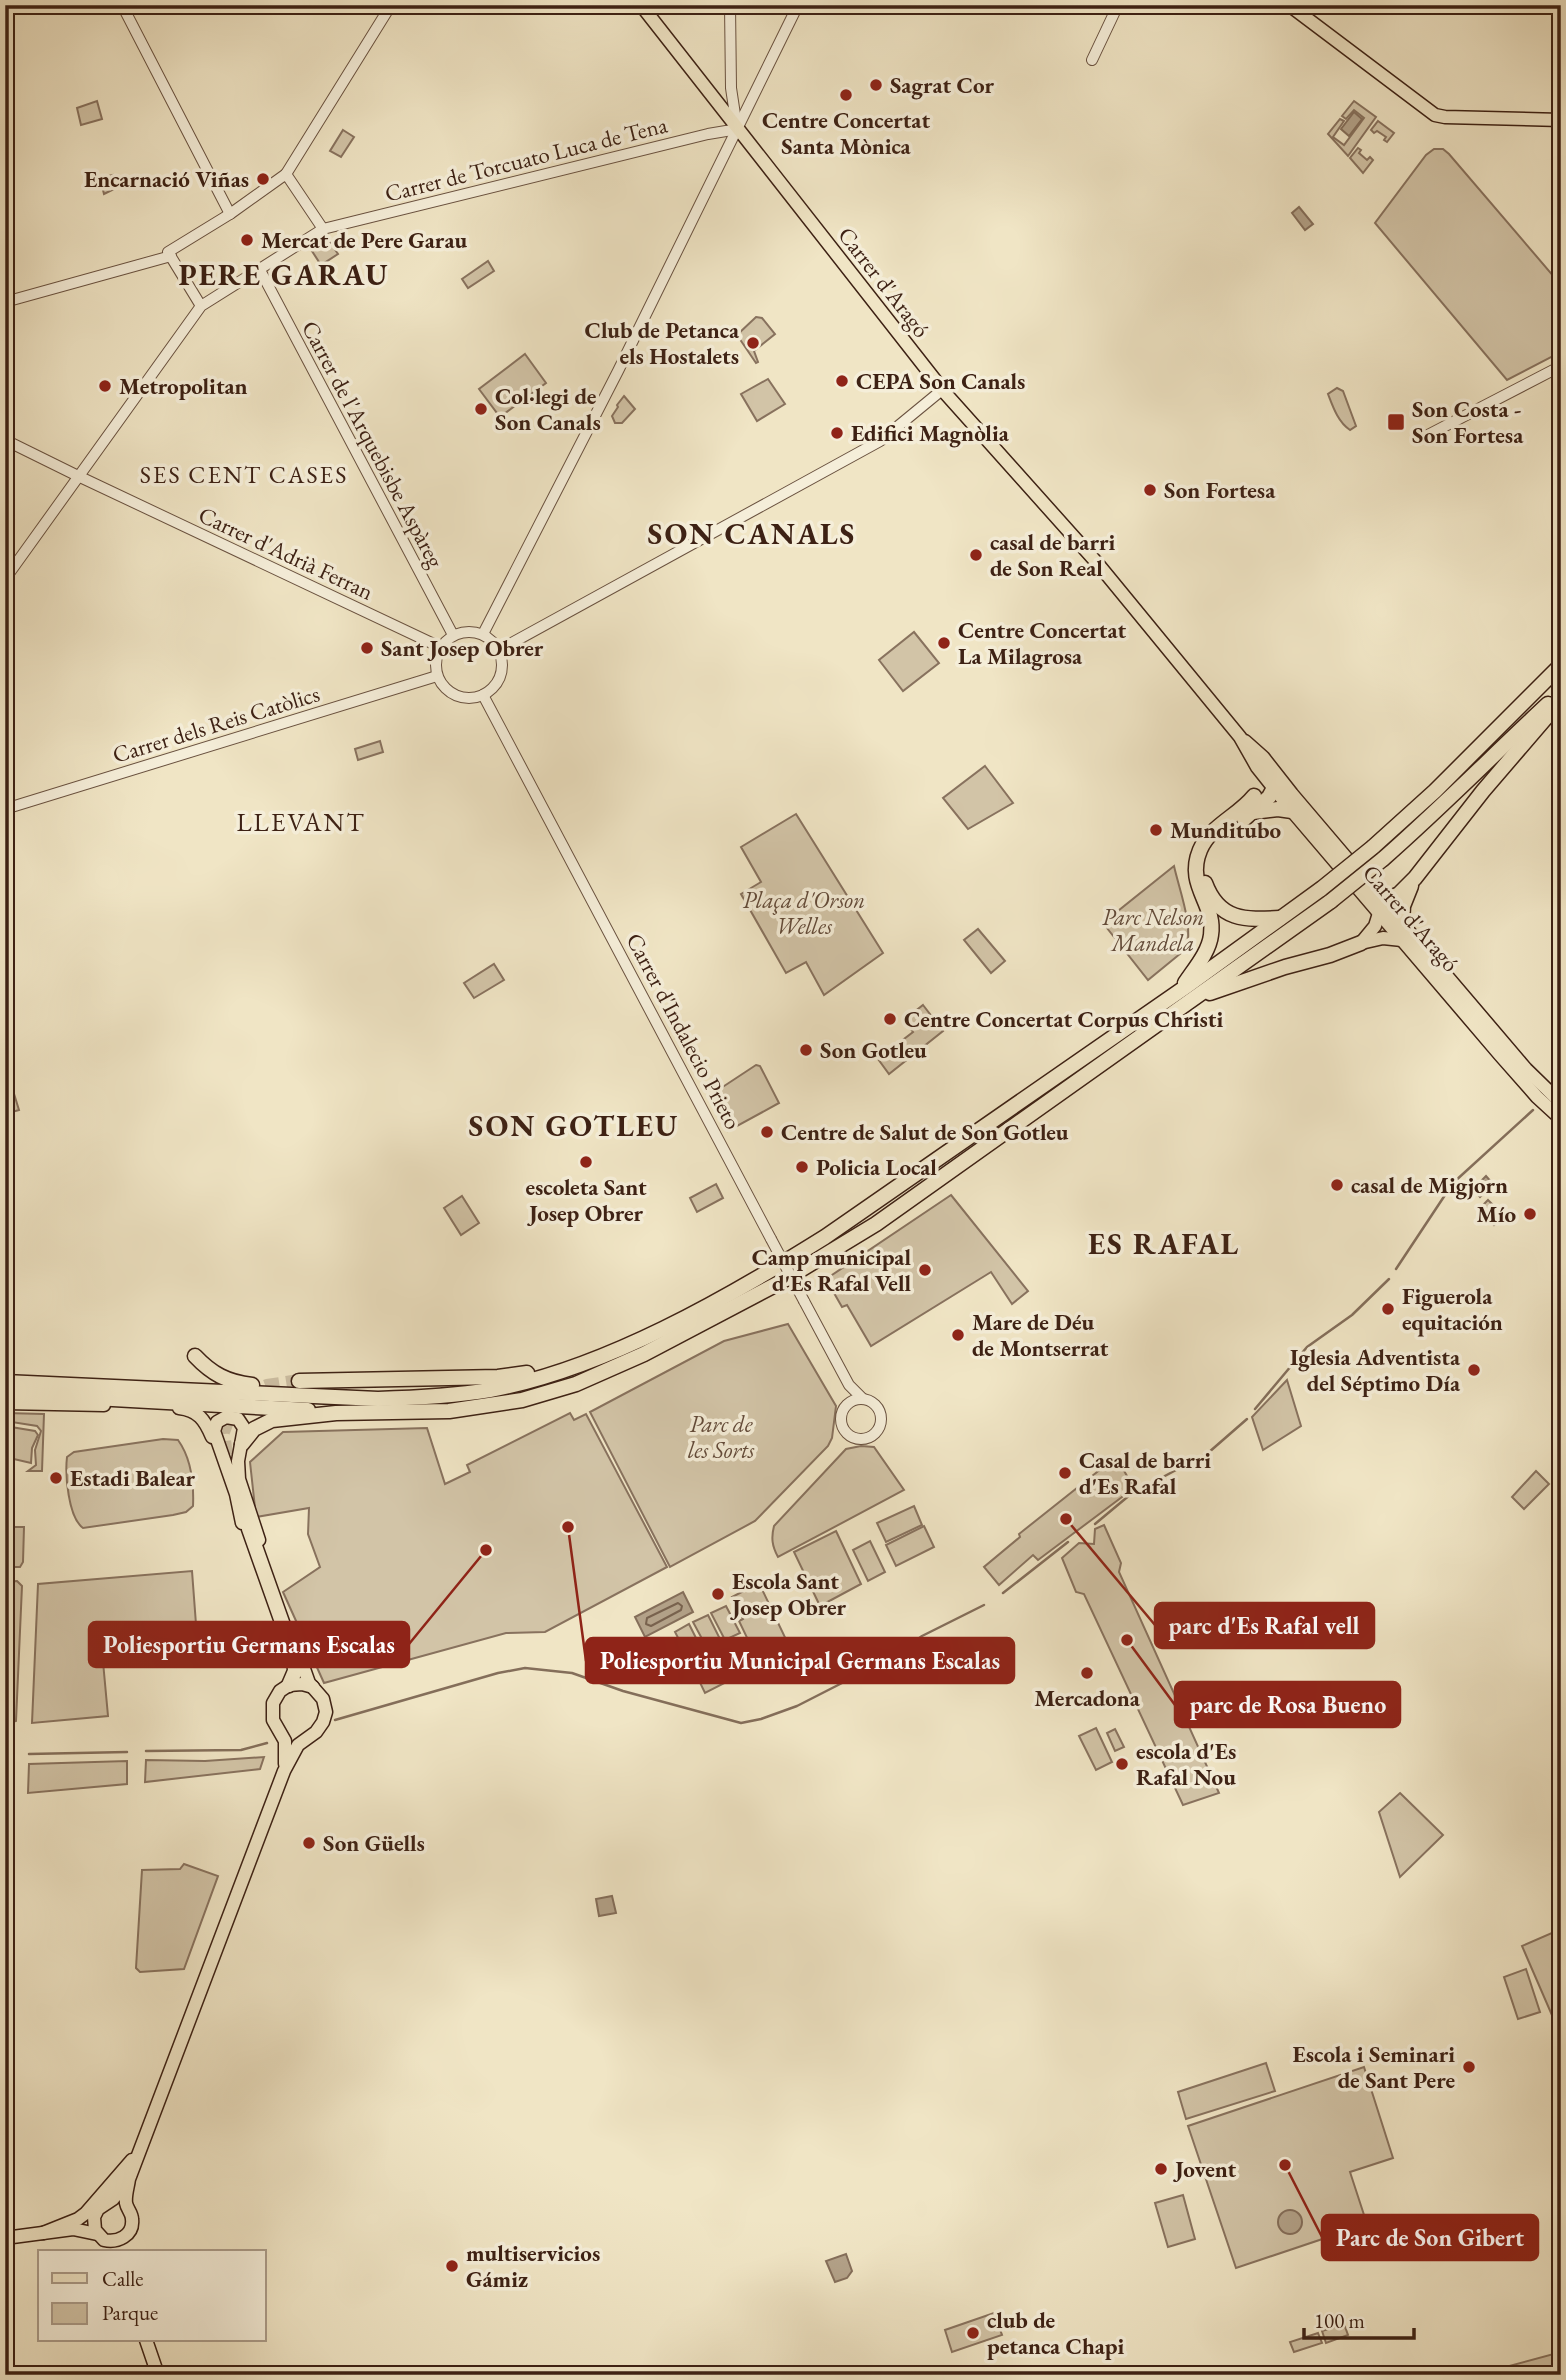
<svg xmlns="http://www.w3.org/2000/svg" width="1566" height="2380" font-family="'EB Garamond',serif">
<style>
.green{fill:#d2c4a7;stroke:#88725e;stroke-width:2}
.water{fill:#b3a289;stroke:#846e5a;stroke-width:2}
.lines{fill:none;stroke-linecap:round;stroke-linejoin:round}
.shore{stroke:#78624e;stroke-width:2}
.stream{stroke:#846e5a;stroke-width:2.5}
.highway-tunnel{stroke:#ccbea2;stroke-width:14;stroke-dasharray:14 7;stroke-linecap:butt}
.minor-casing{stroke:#6a5240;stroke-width:12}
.major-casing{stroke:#3d2114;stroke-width:15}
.highway-casing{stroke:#3d2114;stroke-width:17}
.minor{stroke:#f5eed9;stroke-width:10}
.major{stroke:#f0e5c5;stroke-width:12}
.highway{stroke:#f0e5c5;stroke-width:14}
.minor-bridge-casing{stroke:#6a5240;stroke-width:12;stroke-linecap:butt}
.highway-bridge-casing{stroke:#3d2114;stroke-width:17;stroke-linecap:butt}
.minor-bridge{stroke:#f5eed9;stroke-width:10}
.highway-bridge{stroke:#f0e5c5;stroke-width:14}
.poi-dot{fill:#8f2418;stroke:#f5eed9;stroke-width:2.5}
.labels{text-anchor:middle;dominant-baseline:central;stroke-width:7;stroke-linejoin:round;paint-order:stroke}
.poi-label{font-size:23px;font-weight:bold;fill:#3d2114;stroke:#f5eed9;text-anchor:start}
.street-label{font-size:23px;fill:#3d2114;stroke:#f5eed9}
.park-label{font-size:23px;font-style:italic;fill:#624a39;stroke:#f5eed9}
.neighbourhood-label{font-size:24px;letter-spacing:2px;fill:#3d2114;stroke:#f5eed9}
.quarter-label{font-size:26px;letter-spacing:2px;fill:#3d2114;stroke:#f5eed9}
.district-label{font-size:30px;font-weight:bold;letter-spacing:2px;fill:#3d2114;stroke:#f5eed9}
.leader{fill:none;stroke:#8f2418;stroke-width:2.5}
.callout-dot{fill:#8f2418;stroke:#f5eed9;stroke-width:2.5}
.callout{fill:#8f2418;stroke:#8f2418;stroke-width:2.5}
.callout-label{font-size:24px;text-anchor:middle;font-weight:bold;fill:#fff}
</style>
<rect width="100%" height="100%" fill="#f0e5c5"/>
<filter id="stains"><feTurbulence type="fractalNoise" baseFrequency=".00286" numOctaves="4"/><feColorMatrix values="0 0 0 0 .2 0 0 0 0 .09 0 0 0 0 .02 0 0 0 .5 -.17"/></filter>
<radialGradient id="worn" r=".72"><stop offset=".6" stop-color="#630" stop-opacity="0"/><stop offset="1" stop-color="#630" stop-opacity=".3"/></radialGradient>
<!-- green -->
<g class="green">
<path d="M97,101L102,119L81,125L77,108Z"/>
<path d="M1354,101L1376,117L1348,156L1328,134L1340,119L1344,121L1333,137L1344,145L1364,118L1354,110L1346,119L1342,116Z"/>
<path d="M1378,121L1394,133L1387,142L1384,140L1386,137L1377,131L1374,133L1371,130Z"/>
<path d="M343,130L354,137L341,157L330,151Z"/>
<path d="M1358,148L1361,150L1359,153L1367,160L1370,157L1373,160L1363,173L1350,158Z"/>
<path d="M1434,149H1443L1449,154L1561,285V352L1507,380L1375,223L1426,155Z"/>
<path d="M113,175L120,186L104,194L100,178Z"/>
<path d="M327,238L338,254L321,265L310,248Z"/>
<path d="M488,261L494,271L468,288L462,279Z"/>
<path d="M756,317L762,318L775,334L754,351L758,362L756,363L737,335Z"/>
<path d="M525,354L546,383L500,417L479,389Z"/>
<path d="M768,379L785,404L757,421L741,394Z"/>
<path d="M1337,388L1343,391L1356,426L1350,430C1338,422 1333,407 1328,394Z"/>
<path d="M624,396L635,409L622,423H615L612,416L618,407L617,405Z"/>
<path d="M914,632L939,663L903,691L879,660Z"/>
<path d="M380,741L383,752L358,760L355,749Z"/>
<path d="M985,766L1013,803L968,829L943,798Z"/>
<path d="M796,814L883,953L824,995L806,962L786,973L741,894L761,882L741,847Z"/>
<path d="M1174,866C1179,889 1194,927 1186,949L1148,980L1103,923Z"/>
<path d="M978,929L1005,961L991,973L964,940Z"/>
<path d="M494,964L504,980L474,998L464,983Z"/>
<path d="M923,1005L943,1031L889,1074L878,1059L913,1032L904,1020Z"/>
<path d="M756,1065L760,1066L779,1103L728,1131L711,1099L712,1094Z"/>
<path d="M11,1084L19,1110L5,1114V1085Z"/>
<path d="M716,1184L723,1198L697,1212L690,1198Z"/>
<path d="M951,1195L1028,1291L1012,1304L991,1272L871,1346L847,1305L842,1307L826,1279Z"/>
<path d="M462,1196L479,1223L461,1235L444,1208Z"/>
<path d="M1488,1200L1504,1216L1494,1225L1479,1209Z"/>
<path d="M788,1324L836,1406L832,1438L828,1446L755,1521L670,1567L590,1412L724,1341Z"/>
<path d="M1287,1380L1301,1426L1263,1450L1252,1417Z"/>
<path d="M5,1413L44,1414L42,1471H28L36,1465L35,1450L41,1431L37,1426L5,1421Z"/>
<path d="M570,1413L574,1420L586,1414L667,1567L545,1632L506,1633L324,1683L283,1592L320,1567L308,1534L309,1508L256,1517L250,1462L283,1432L427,1428L445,1484L470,1472L467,1465Z"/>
<path d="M5,1426L35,1431L38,1435L32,1448L31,1463L5,1457Z"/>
<path d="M163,1439L178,1440C191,1458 194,1483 193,1506L186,1512L173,1515L83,1528C68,1517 65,1474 67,1457L74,1452Z"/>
<path d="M861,1446L874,1447L904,1490L778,1557C772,1546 771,1538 774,1526L846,1449Z"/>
<path d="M1116,1457L1134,1488L1038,1560L1033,1555L999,1585L984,1567L1020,1537L1019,1534Z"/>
<path d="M1536,1471L1549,1484L1524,1509L1512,1497Z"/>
<path d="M914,1506L922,1525L886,1542L877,1523Z"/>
<path d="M1104,1525L1121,1563L1119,1572L1219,1793L1183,1805L1084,1594L1076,1592L1062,1558L1079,1543L1094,1544L1095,1529Z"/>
<path d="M924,1526L934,1547L896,1566L886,1545Z"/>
<path d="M5,1527H24L23,1562L20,1567H5Z"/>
<path d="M836,1531L861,1584L820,1606L794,1552Z"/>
<path d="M870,1541L885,1572L868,1581L853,1550Z"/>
<path d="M192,1571L198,1651L184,1650L183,1633L101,1640L108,1716L32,1723L38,1584Z"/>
<path d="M17,1581L22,1586L16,1721L5,1724V1582Z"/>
<path d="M759,1583L792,1652L761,1667L739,1621L743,1619L732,1597Z"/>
<path d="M726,1606L740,1633L725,1640L711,1613Z"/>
<path d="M708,1615L722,1643L708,1650L693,1622Z"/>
<path d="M689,1624L703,1652L689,1659L675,1632Z"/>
<path d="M743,1638L757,1666L743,1673L729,1645Z"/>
<path d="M726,1647L740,1675L705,1693L691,1664Z"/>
<path d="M1096,1728L1112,1762L1096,1770L1079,1736Z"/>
<path d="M1115,1729L1124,1747L1115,1751L1107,1733Z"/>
<path d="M5,1751H13L11,1794H5Z"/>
<path d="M264,1757L260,1769L145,1782L146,1760L205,1761Z"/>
<path d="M127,1761V1784L28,1793L29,1764Z"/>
<path d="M1400,1793L1443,1835L1400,1877L1379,1812Z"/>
<path d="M184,1864L218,1876L184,1969L140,1972L136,1968L142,1870L180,1869Z"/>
<path d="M1561,1929V2036L1522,1946Z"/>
<path d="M1526,1969L1540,2012L1518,2019L1504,1977Z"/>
<path d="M1266,2063L1275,2091L1186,2119L1178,2092Z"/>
<path d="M1364,2067L1393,2158L1350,2172L1367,2224L1236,2268L1188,2126Z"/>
<path d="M1183,2195L1195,2239L1168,2247L1155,2203Z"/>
<path d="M994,2313L1002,2335L952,2352L945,2330Z"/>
<path d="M1344,2324L1348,2335L1326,2343L1322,2331Z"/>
<path d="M1318,2333L1322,2343L1294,2352L1290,2342Z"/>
<path d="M1561,2352V2375H1482L1483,2373Z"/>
</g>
<!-- water -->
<g class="water">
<path d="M1354,112L1362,119L1349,136L1341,129Z"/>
<path d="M1299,207L1313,224L1305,230L1292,213Z"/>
<path d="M1486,1176L1493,1184L1480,1197L1473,1189Z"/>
<path d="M683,1592L693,1612L645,1637L635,1617Z"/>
<path d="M612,1896L616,1913L599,1916L596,1899Z"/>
<circle cx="1290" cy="2222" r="12"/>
<path d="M846,2254L852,2271L847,2278L835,2282L826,2261Z"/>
</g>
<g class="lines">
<!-- shore -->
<path class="shore" d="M678,1603L682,1606L681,1610L651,1626L646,1624L647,1618Z"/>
<!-- stream -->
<g class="stream">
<path d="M1554,1087L1561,1081"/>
<path d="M1396,1269L1453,1183L1533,1110"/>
<path d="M1255,1409L1307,1347L1352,1315L1389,1279"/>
<path d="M1095,1524L1131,1494L1208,1453L1247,1419"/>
<path d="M1003,1593L1068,1542"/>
<path d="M335,1720L498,1673L525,1668L572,1673L623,1691L741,1723L761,1719L797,1706L844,1682L879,1668L922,1636L984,1605"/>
<path d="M146,1751L241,1750L267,1743"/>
<path d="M29,1754L127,1752"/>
</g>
<!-- highway-tunnel -->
<g class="highway-tunnel">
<path d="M246,1394L267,1386L299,1381"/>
<path d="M226,1455L223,1432L232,1408"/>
</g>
<defs>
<g id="minor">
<path d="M122,5L230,214"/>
<path d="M730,5L731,88L737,128"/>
<path d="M1092,60L1118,5"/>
<path d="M286,174L391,5"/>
<path d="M323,229L708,134L738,129"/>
<path d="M260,270L453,635"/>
<path d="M5,302L171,256"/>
<path d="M1424,437L1561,366"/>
<path d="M5,440L78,476L440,647"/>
<path d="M5,579L201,306L323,229L286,174L230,214L168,252L201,306"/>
<circle cx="469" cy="665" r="33"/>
<path d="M483,634L618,371L798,5"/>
<path d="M499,650L880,441L942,390"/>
<path d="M483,695L771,1239"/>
<path d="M5,809L437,676"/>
<path d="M804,1301L849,1385L862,1398"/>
<circle cx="861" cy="1419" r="20"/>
</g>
<g id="major">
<path d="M641,5L946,394L1098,564L1240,737L1257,767L1292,811L1500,1055L1537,1097L1561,1119"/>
<path d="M1289,5L1435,115L1445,117L1561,120"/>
<path d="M1245,741L1263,757L1292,794L1526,1069L1561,1103"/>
<path d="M1361,943L1375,926L1381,907"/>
<path d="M1361,943L1383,938L1402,940"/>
<path d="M5,1403L104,1405"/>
<path d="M179,1408C198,1410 205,1420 212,1437"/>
<path d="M242,1523L236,1494L214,1431L217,1422L226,1417L238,1419L244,1428L238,1461L239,1479L259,1540"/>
<path d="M285,1764V1741L273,1720V1703L280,1691L289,1685L302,1684L313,1687"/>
<path d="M129,2179L113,2199L98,2209L94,2217L95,2230L104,2240C117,2243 134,2236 132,2219C132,2213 127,2209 126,2203C125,2195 128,2187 129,2179L284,1771L298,1745L316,1732L323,1722L326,1712L323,1699L309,1683L297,1649"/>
<path d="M43,2233L78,2219L86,2213L132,2160"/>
<path d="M5,2238L73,2229L97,2234"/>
<path d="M146,2340L158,2375"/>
</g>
<g id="highway">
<path d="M1253,812L1278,809L1292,811"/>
<path d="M1244,819L1269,797L1274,788"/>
<path d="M1373,847L1435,791L1561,665"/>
<path d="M1383,859C1440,809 1493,755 1548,704"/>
<path d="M1205,883C1219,921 1245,920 1280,918"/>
<path d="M1384,901L1399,894L1415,878L1483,791L1561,700"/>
<path d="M1402,922L1403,906L1411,886"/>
<path d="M1185,983C1195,968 1209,952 1211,935C1216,903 1185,886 1200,850C1210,826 1238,816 1254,796"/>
<path d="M1210,993L1285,967L1330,955L1361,943"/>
<path d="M195,1356C212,1374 227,1382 252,1385"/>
<path d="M299,1381L498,1377L527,1373"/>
<path d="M5,1382L378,1399C415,1398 453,1396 490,1390C604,1369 726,1299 825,1237L1187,986L1321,889"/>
<path d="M5,1393L308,1410"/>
<path d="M242,1444L254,1429L272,1420L336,1413L449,1411L522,1400L576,1384L644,1354L779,1283L876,1224L1331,901"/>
<path d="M249,1529L294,1656L295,1671L289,1685"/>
</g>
</defs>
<!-- minor casing -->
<use href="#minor" class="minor-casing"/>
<!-- major casing -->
<use href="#major" class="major-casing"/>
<!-- highway casing -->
<use href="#highway" class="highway-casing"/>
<!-- minor -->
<use href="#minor" class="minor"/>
<!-- major -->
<use href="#major" class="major"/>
<!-- highway -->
<use href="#highway" class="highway"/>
<defs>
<path id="minor-bridge" d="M771,1239L804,1301"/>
<g id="highway-bridge">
<path d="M1321,889L1373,847"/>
<path d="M1331,901L1383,859"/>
</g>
</defs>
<!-- minor-bridge casing -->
<use href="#minor-bridge" class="minor-bridge-casing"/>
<!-- highway-bridge casing -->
<use href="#highway-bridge" class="highway-bridge-casing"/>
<!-- minor-bridge -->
<use href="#minor-bridge" class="minor-bridge"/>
<!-- highway-bridge -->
<use href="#highway-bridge" class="highway-bridge"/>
</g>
<!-- markers -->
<g class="poi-dot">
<circle cx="876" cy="85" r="7"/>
<circle cx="846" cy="95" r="7"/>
<circle cx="263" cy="179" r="7"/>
<circle cx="247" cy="240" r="7"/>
<circle cx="753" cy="343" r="7"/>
<circle cx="842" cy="381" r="7"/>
<circle cx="105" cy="386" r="7"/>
<circle cx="481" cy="409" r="7"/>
<rect x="1387" y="413" width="18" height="18" rx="3.5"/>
<circle cx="837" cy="433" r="7"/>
<circle cx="1150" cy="490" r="7"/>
<circle cx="976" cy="555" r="7"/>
<circle cx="944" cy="643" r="7"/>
<circle cx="367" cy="648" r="7"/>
<circle cx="1156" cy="830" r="7"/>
<circle cx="890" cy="1019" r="7"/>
<circle cx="806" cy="1050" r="7"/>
<circle cx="767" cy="1132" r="7"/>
<circle cx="586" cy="1162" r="7"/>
<circle cx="802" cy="1167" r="7"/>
<circle cx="1337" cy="1185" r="7"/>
<circle cx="1530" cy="1214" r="7"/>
<circle cx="925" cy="1270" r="7"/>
<circle cx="1388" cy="1309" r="7"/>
<circle cx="958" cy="1335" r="7"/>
<circle cx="1474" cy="1370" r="7"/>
<circle cx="1065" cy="1473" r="7"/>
<circle cx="56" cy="1478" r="7"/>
<circle cx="718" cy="1594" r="7"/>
<circle cx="1087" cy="1673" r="7"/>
<circle cx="1122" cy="1764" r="7"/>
<circle cx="309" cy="1843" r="7"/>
<circle cx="1469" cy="2067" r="7"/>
<circle cx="1161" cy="2169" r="7"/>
<circle cx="452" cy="2266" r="7"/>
<circle cx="973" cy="2333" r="7"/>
</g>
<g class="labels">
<!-- poi labels -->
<g class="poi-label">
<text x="890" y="85">Sagrat Cor</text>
<text x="846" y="120" text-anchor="middle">Centre Concertat<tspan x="846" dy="26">Santa Mònica</tspan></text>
<text x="249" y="179" text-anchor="end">Encarnació Viñas</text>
<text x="261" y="240">Mercat de Pere Garau</text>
<text x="739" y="330" text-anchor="end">Club de Petanca<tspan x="739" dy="26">els Hostalets</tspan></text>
<text x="856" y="381">CEPA Son Canals</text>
<text x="119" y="386">Metropolitan</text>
<text x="495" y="396">Col·legi de<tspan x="495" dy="26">Son Canals</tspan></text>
<text x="1412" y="409">Son Costa -<tspan x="1412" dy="26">Son Fortesa</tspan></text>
<text x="851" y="433">Edifici Magnòlia</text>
<text x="1164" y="490">Son Fortesa</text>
<text x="990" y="542">casal de barri<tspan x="990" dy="26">de Son Real</tspan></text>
<text x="958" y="630">Centre Concertat<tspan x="958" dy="26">La Milagrosa</tspan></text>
<text x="381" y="648">Sant Josep Obrer</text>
<text x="1170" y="830">Munditubo</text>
<text x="904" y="1019">Centre Concertat Corpus Christi</text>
<text x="820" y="1050">Son Gotleu</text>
<text x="781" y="1132">Centre de Salut de Son Gotleu</text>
<text x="816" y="1167">Policia Local</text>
<text x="1351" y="1185">casal de Migjorn</text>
<text x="586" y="1187" text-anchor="middle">escoleta Sant<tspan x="586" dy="26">Josep Obrer</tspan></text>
<text x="1516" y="1214" text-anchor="end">Mío</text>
<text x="911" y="1257" text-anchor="end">Camp municipal<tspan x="911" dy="26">d'Es Rafal Vell</tspan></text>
<text x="1402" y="1296">Figuerola<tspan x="1402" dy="26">equitación</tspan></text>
<text x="972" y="1322">Mare de Déu<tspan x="972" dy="26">de Montserrat</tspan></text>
<text x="1460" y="1357" text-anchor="end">Iglesia Adventista<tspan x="1460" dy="26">del Séptimo Día</tspan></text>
<text x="1079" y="1460">Casal de barri<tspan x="1079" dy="26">d'Es Rafal</tspan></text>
<text x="70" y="1478">Estadi Balear</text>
<text x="732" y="1581">Escola Sant<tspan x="732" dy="26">Josep Obrer</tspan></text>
<text x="1087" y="1698" text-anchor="middle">Mercadona</text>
<text x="1136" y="1751">escola d'Es<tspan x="1136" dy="26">Rafal Nou</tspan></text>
<text x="323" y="1843">Son Güells</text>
<text x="1455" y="2054" text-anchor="end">Escola i Seminari<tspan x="1455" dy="26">de Sant Pere</tspan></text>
<text x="1175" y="2169">Jovent</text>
<text x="466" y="2253">multiservicios<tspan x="466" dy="26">Gámiz</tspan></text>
<text x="987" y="2320">club de<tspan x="987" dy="26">petanca Chapi</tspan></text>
</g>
<!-- street labels -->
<g class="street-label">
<text transform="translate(526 159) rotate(-14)">Carrer de Torcuato Luca de Tena</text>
<text transform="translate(884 282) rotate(52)">Carrer d'Aragó</text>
<text transform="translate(373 444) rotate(62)">Carrer de l'Arquebisbe Aspàreg</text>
<text transform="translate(286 553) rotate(25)">Carrer d'Adrià Ferran</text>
<text transform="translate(216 724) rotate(-17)">Carrer dels Reis Catòlics</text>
<text transform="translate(1411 918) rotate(49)">Carrer d'Aragó</text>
<text transform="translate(684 1031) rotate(62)">Carrer d'Indalecio Prieto</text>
</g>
<!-- park labels -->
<g class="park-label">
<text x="804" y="900">Plaça d'Orson<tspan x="804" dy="26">Welles</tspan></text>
<text x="1153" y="917">Parc Nelson<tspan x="1153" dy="26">Mandela</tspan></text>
<text x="721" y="1424">Parc de<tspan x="721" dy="26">les Sorts</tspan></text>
</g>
<!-- neighbourhood labels -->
<g class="neighbourhood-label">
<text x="244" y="474">SES CENT CASES</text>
</g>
<!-- quarter labels -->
<g class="quarter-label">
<text x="301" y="822">LLEVANT</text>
</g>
<!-- district labels -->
<g class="district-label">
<text x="284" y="274">PERE GARAU</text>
<text x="752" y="533">SON CANALS</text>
<text x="574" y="1125">SON GOTLEU</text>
<text x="1164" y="1243">ES RAFAL</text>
</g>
</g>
<!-- callouts -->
<path class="leader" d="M1066 1519L1155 1625M486 1550L409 1644M568 1527L586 1661M1127 1640L1175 1705M1285 2165L1322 2237"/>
<g class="callout-dot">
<circle cx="1066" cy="1519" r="7"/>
<circle cx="486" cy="1550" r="7"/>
<circle cx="568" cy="1527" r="7"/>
<circle cx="1127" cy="1640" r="7"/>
<circle cx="1285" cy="2165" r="7"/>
</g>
<g class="callout">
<rect x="1155" y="1603" width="219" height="45" rx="7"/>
<rect x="89" y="1622" width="320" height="45" rx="7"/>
<rect x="586" y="1638" width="428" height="45" rx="7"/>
<rect x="1175" y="1682" width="225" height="45" rx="7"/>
<rect x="1322" y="2215" width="216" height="45" rx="7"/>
</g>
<g class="callout-label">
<text x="1264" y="1634">parc d'Es Rafal vell</text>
<text x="249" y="1653">Poliesportiu Germans Escalas</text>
<text x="800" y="1669">Poliesportiu Municipal Germans Escalas</text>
<text x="1288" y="1713">parc de Rosa Bueno</text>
<text x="1430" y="2246">Parc de Son Gibert</text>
</g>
<!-- margin -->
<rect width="1566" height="2380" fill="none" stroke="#f0e5c5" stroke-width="28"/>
<rect x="7" y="7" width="1552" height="2366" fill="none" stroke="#3d2114" stroke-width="3.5"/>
<rect x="14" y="14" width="1538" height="2352" fill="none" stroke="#3d2114" stroke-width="2"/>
<!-- legend -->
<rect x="38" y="2250" width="228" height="91" fill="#f5eed9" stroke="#ab9c8a" stroke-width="2"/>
<rect x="52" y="2273" width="35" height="10" fill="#f0e5c5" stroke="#ab9c8a" stroke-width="2"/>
<text x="102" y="2286" font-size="21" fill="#3d2114">Calle</text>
<rect x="52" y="2303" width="35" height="21" fill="#d2c4a7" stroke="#ab9c8a" stroke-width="2"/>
<text x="102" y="2320" font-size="21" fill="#3d2114">Parque</text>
<!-- scale -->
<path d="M1304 2328v10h110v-10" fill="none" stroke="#3d2114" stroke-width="3.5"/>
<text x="1314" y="2328" font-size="21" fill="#3d2114" stroke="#f5eed9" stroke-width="5" paint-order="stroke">100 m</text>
<rect width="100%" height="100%" filter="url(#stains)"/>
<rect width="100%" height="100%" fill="url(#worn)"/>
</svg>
